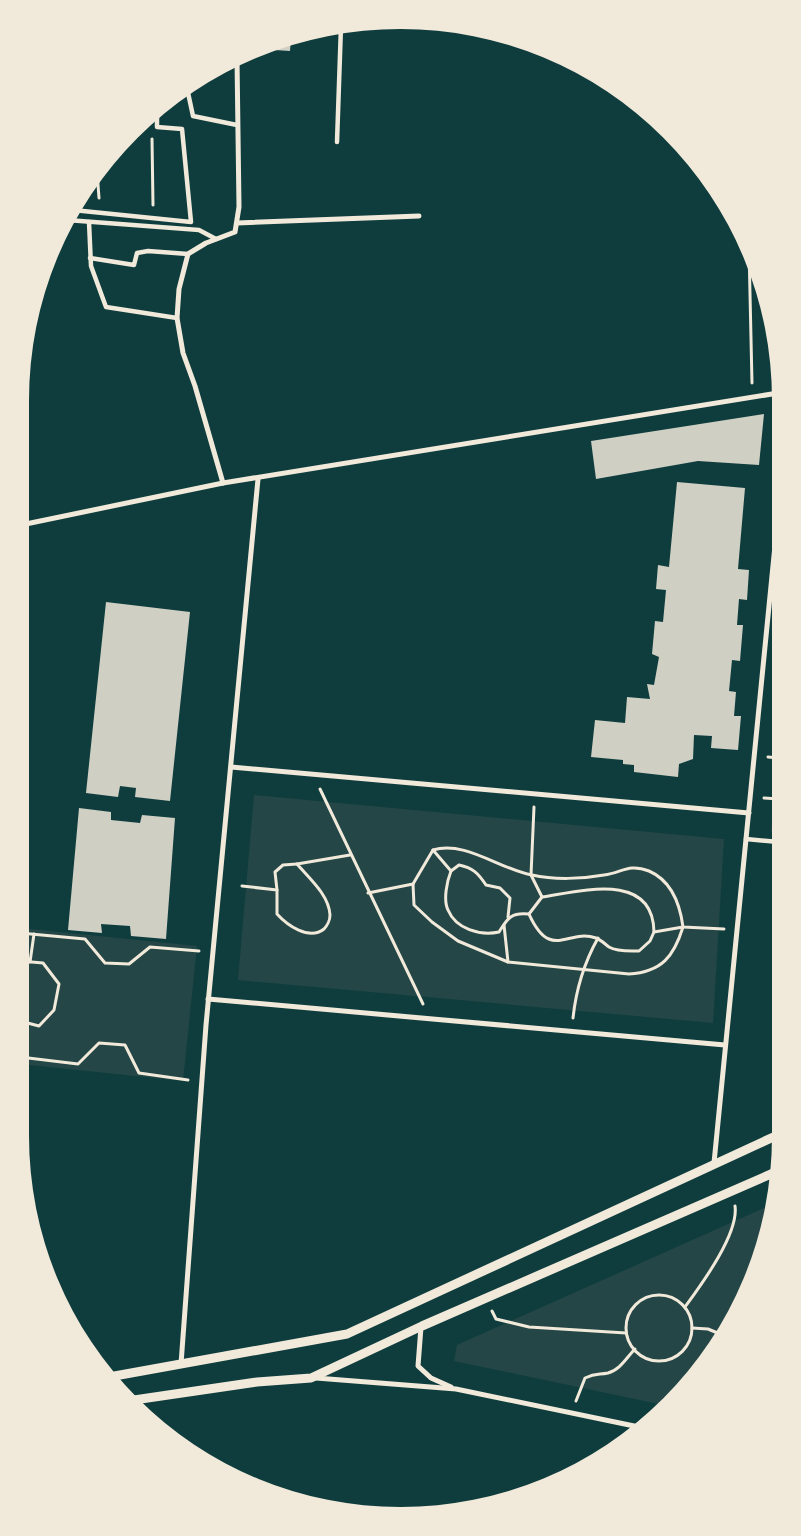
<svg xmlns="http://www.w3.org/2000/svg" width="801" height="1536" font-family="Raleway,sans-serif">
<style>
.green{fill:#244646}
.building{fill:#cfcfc3}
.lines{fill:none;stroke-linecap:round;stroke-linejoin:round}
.path{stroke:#f1e9da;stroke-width:3}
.pedestrian{stroke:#f1e9da;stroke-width:4.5}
.minor{stroke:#f1e9da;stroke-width:5}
.tertiary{stroke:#f1e9da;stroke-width:9}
</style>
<rect width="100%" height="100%" fill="#0f3d3e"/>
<!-- green -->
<g class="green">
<path d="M777,764H779V833L771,832Z"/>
<path d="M254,795L724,839L713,1023L238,980Z"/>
<path d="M20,928L197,946L183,1081L20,1064Z"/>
<path d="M773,1204L768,1234L742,1304L668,1406L454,1361L457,1345Z"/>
</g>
<!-- building -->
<g class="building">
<path d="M291,37L290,51L259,49L278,40Z"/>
<path d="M764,414L759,465L698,461L596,479L591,441Z"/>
<path d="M677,482L745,488L738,569L749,570L747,600L739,599L737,625H743L740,661L732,660L729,691L736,692L734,716H741L738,750L711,748L712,736L694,735L693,759L679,764L678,777L634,772V765L623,764V760L591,757L595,720L625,723L627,697L650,699L647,684L654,685L659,657L652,654L655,621L663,622L666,590L656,589L658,565L669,567Z"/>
<path d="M106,602L190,612L170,801L135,797L136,788L120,786L118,797L86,793Z"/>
<path d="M79,808L111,812V820L140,823L142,815L175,818L166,939L131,936L130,926L101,924L102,933L68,930Z"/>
<path d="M779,1017L780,1018V1062L773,1061Z"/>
</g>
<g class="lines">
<!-- path -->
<g class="path">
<path d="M152,139L153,205"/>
<path d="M97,171L99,198"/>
<path d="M749,249L752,383"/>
<path d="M768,757L779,758"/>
<path d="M320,789L423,1004"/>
<path d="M764,798L779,799"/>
<path d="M534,807L531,875L542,897C581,891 653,871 654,932"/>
<path d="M451,871L459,865C473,868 478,873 486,885L500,888L510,898L508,917"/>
<path d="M413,884L414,905L432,922L458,941L508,962L629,974C662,972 674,956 683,927L654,932L650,941L639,951C630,951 617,952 609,947C605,944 601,940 596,938C567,928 551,962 529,914C511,912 508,918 499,932C480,936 456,929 448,910C443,900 447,881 451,871L433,850"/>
<path d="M242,886L277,890V914C287,925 309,941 324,929C327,926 330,920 330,915C329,895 309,878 297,864L350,855"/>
<path d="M277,890L275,872L283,865L297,864"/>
<path d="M368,893L413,884L433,850C465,840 501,870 532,875C554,880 582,879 604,875C622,873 628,863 649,871C672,881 680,904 683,927L724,929"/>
<path d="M529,914L542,897"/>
<path d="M504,925L508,962"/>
<path d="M20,933L85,939L105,963L129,964L150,947L199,951"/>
<path d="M30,962L34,934"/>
<path d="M573,1018C576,990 584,963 598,938"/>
<path d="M20,1021L39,1026L54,1010L59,984L43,963L20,961"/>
<path d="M20,1057L78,1064L99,1043L125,1045L139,1073L188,1080"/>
<path d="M25,1058L26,1023"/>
<circle cx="659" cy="1328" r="33"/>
<path d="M685,1307C701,1285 739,1234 735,1206"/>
<path d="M492,1311L496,1319L529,1327L626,1333"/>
<path d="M692,1328L708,1329L720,1334"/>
<path d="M576,1401L585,1378C596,1373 599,1375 608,1373C620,1370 627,1357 635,1349"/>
</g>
<!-- pedestrian -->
<g class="pedestrian">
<path d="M187,88L193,116L237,125"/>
<path d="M337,142L341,26"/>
<path d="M73,210L191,222L182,129L157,127V109"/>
<path d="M67,220L199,230L216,239"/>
<path d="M89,222L91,266L106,307L177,318"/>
<path d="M90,258L134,265L137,253L148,251L188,254"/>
<path d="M746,839L779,842"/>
</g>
<!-- minor -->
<g class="minor">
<path d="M237,223L419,216"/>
<path d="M223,483L195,386L183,353L177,318L179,289L188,254L206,243L235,232L239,207L237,59"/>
<path d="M21,525L223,483L778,393"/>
<path d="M231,767L749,813"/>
<path d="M208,999L725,1045"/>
<path d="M714,1163L778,515"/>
<path d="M421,1327L418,1366L431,1378L451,1387"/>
<path d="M181,1364L206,1025L258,479"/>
<path d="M316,1378L456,1389L639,1427"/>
</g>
<!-- tertiary -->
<g class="tertiary">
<path d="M109,1377L347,1334L780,1134"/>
<path d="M134,1400L257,1382L311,1378L422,1326L778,1171"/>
</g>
</g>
<!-- crop -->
<path d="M0 0H801V1536H0ZM400 29H401A371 371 0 0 1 772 400V1136A371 371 0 0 1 401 1507H400A371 371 0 0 1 29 1136V400A371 371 0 0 1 400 29Z" fill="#f1e9da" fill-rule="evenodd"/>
</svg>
